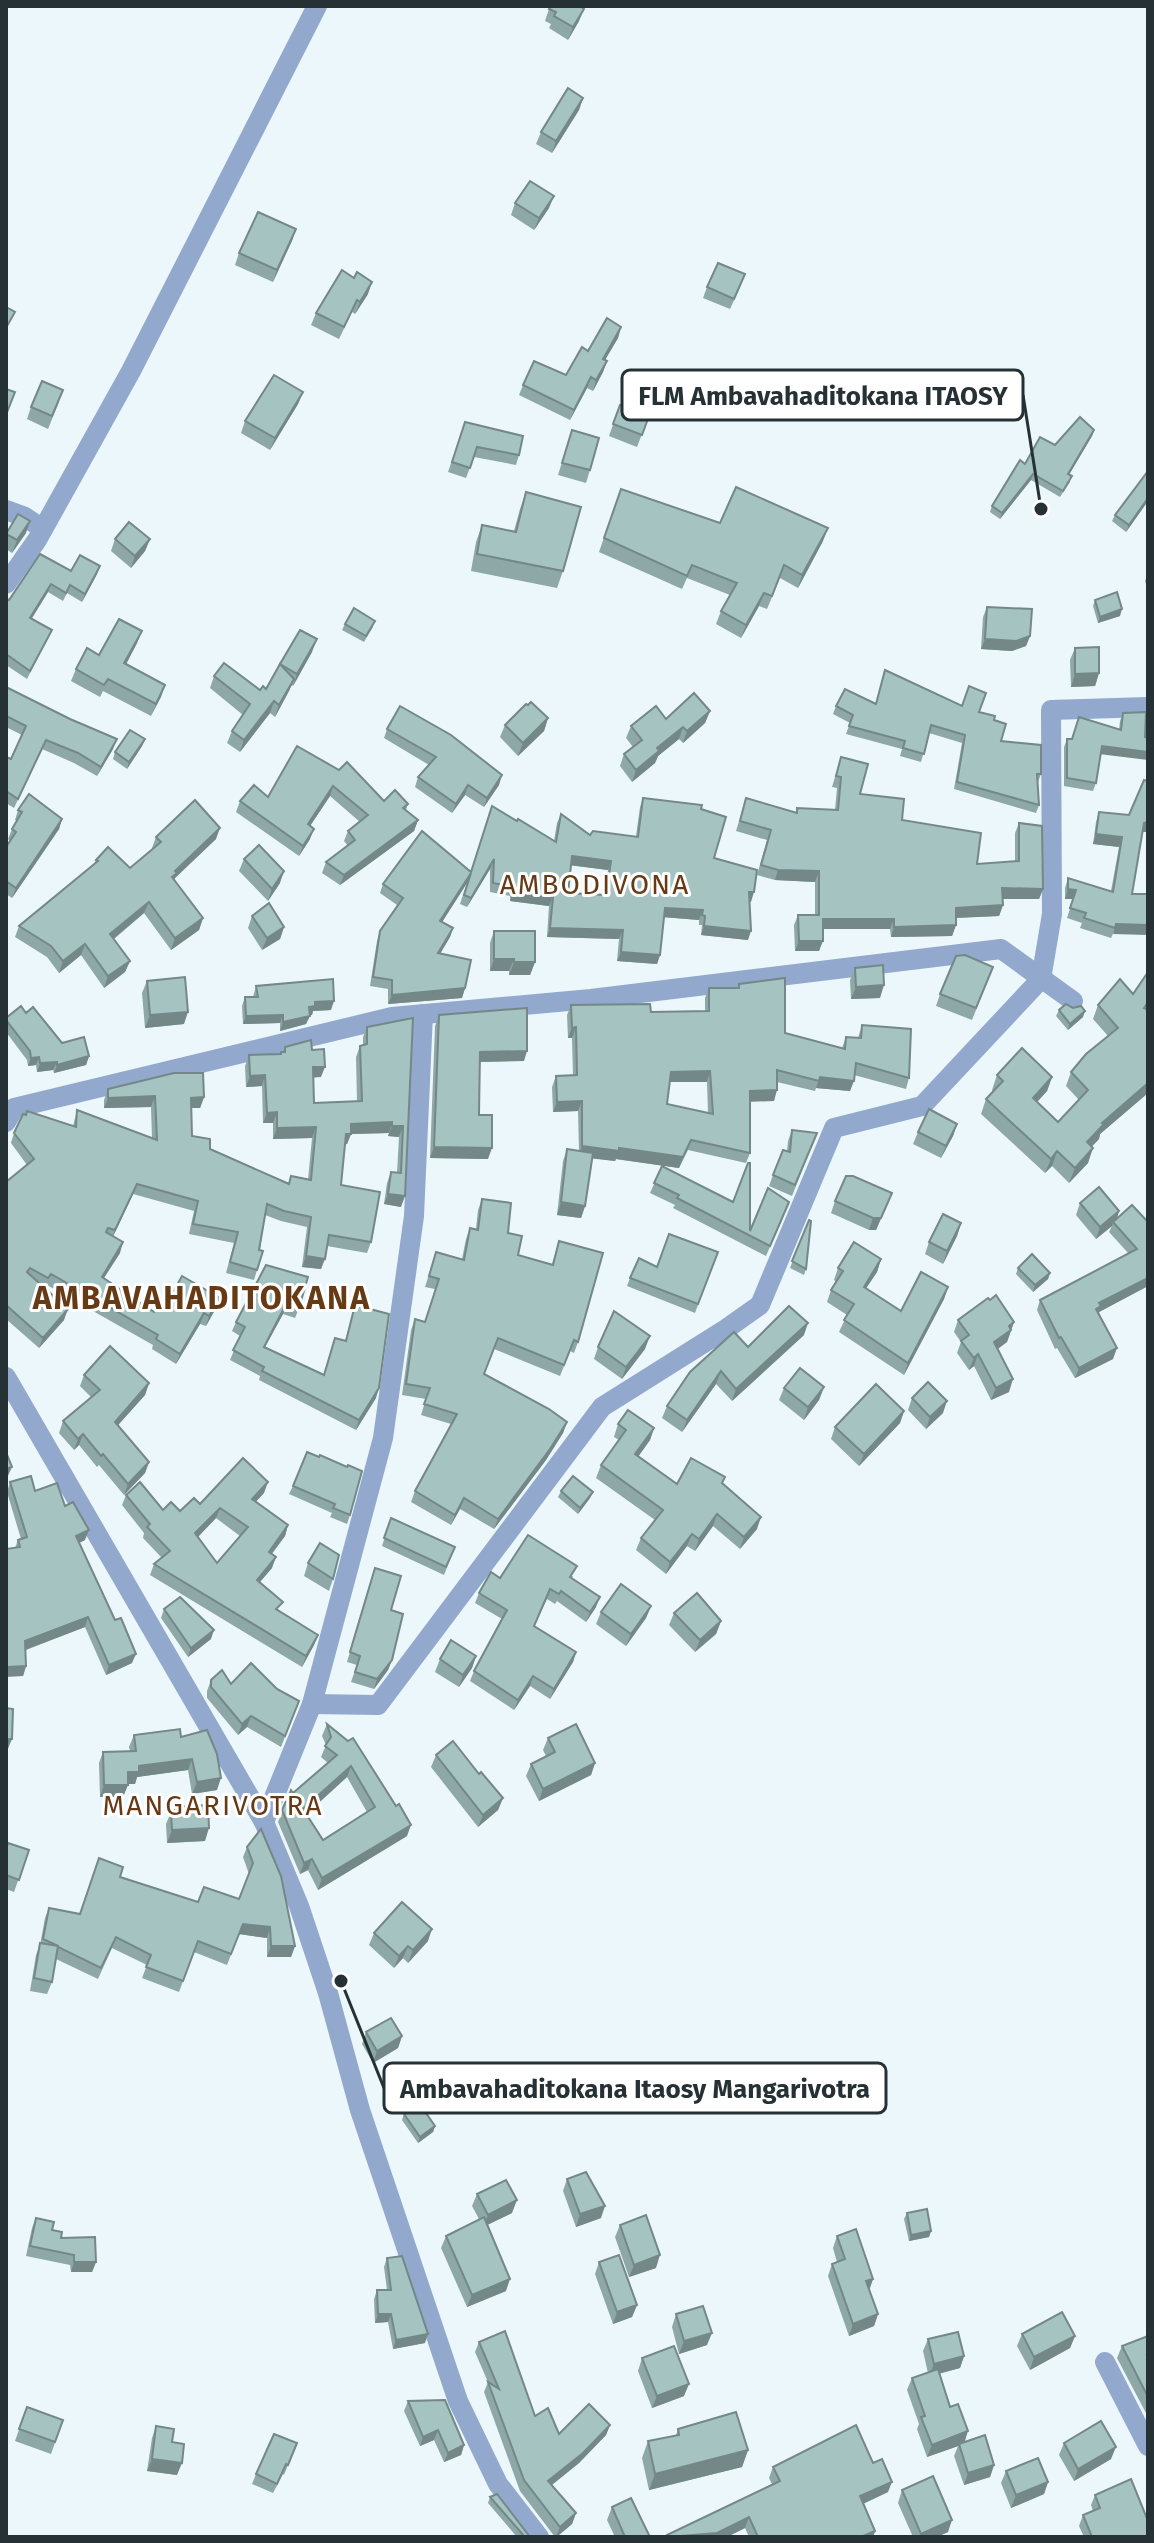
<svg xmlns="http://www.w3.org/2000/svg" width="1154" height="2543" font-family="'Fira Sans',sans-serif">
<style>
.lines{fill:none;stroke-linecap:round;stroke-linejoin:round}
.minor{stroke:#92a8cd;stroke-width:20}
.wall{fill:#8da8a6;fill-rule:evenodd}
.shaded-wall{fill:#738887}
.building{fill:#a4c3c1;stroke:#738887;stroke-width:2;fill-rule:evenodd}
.labels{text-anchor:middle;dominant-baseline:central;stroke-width:6;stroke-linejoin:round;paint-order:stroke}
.quarter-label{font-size:28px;letter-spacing:2px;fill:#673a16;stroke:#fff}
.district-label{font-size:32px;font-weight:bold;letter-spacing:2px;fill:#673a16;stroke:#fff}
.leader{fill:none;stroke:#263135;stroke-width:3}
.callout-dot{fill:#263135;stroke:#fff;stroke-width:3}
.callout{fill:#fff;stroke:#263135;stroke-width:3}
.callout-label{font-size:26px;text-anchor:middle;font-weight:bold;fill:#263135}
</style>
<rect width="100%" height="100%" fill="#ecf7fc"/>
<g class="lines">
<!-- minor -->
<g class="minor">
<path d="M6,510L25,517L43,529"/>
<path d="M6,584L37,540L131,371L317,6"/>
<path d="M6,1122L14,1108L392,1017L591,999L1001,949L1073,1001"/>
<path d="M6,1377L264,1822L299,1906L328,1993L360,2110L458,2401L498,2484L539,2537"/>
<path d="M312,1704L378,1705L602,1407L726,1329L760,1305L834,1128L922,1106L1041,979L1052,914L1051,710L1148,707"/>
<path d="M264,1822L312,1704L383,1438L414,1216L423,1014"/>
<path d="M1105,2362L1148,2446"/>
</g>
</g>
<!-- wall -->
<g class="wall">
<path d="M549,9L579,21L568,40L549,28L551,24L545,21Z"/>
<path d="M583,98L579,110L552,153L536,144L541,132Z"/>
<path d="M515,203L549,208L534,230L511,215Z"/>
<path d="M296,229L273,282L235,265L239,253Z"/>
<path d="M741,285L730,309L703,298L707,287Z"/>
<path d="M368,294L355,314L352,312L339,339L311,325L316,313Z"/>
<path d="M621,327L618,338L605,360L607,361L603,372L593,391L587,388L570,420L519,395L523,385L566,375L588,351Z"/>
<path d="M653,373L729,411L726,420L672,405L671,408L645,402Z"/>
<path d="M303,392L298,404L270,450L241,433L245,421Z"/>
<path d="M59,402L48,429L27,419L31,407Z"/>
<path d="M620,405L649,416L637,447L609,436Z"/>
<path d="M465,422L519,455L516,465L474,457L466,478L448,472Z"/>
<path d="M572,430L590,470L586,483L558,475Z"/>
<path d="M1094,430L1092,436L1069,474L1070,482L1060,497L1031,480L1000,519L990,512L992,506L1025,464L1055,445Z"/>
<path d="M1148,471V501L1126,532L1112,521L1115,515Z"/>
<path d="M621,489L720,523L823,541L798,588L780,578L767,609L759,606L741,638L716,624L721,611L730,595L687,578L682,589L599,552Z"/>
<path d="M526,492L563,571L557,588L471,571L476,542L482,525L514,531L520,509Z"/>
<path d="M18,514L26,533L12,553L6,549V536Z"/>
<path d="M115,539H150L145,551L131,568L111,551Z"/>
<path d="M71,571L97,574L82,602L67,593L63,601L48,592L32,618L52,630L48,638L27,679L6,665V598L9,600Z"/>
<path d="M1148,572V591L1145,581Z"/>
<path d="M1095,600L1120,616L1098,623L1093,606Z"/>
<path d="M987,607L1030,636L1026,646L1012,651L981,649L983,617Z"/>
<path d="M345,624L373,627L364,642L342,630Z"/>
<path d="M300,630L312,652L293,686L292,685L275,717L270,713L240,752L227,743L232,731L243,715L210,688L214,676L260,690L266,689Z"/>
<path d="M142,631L137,643L126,664L165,685L151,716L103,691L100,697L71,681L76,669Z"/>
<path d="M1075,648L1099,673L1095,686L1071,687L1070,660Z"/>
<path d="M885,670L962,706L979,712L994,720L1001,741L1041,774L1038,782H1037L1039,805L1036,813L954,789L962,743L929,733L921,762L900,756L902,749L846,734L850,723L833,714L836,706L876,704Z"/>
<path d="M6,687L113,749L97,776L74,763L42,749L14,808L6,803V757L11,759L22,735L6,727Z"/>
<path d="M710,711L705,723L683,743L679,739L658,756L655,763L632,782L620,766L624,754L633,747L626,738L631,726Z"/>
<path d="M1146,712L1101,754L1096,783L1093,791L1064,786V747L1067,739H1071L1119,730L1120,721L1123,713Z"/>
<path d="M548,718L544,731L518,756L500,737L505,725Z"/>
<path d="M387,729L499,785L484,807L465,795L452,813L415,787L418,777L429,765L384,738Z"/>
<path d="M145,739L142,746L127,769L113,759L115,752Z"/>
<path d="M297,746L384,801L408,804L406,810L418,820L414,831L340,885L322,873L326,862L348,846L344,841L348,831L360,822L330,796L310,826V839L299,856L236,812L240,801L268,797Z"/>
<path d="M841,757L860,794L977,864L1015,862V833L1019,823L1043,889L1039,899H1003V905L999,916L956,918V925L952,936L891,937L890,929H823L819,951H795L794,925L798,915H815V882L775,880L757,875L767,840L736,831L746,798L796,813L797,808L835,810L837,788L832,787Z"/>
<path d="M1148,781V832H1142L1132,894L1111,938L1080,928L1082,923L1067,918L1073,899H1065V888L1068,878L1111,891L1119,847L1093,844L1096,822L1099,812L1129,815Z"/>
<path d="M643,798L701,809L714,858L751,902L750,901L748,940L701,935L702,925H699V920L664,917L660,955L657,964L617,961L619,939L547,937L549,906L510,901V896L490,892V869L467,907L460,904L467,883L442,922L453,928L450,937L440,954L465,988L462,998L388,1004V989L370,986L377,941L380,931L397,905L380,893L383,884L471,872L517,821L554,841L557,823L561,814L590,835L636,836L640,807ZM571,865L608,870L604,895L568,893Z"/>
<path d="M18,810L62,819L59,829L12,898L6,894V847L10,841L8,839L12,829L17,821L15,820Z"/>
<path d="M156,837L216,839L175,878L174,880L203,918L199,930L171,950L144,913L114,939L130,961L125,972L104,988L81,955L59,973L47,957L15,937L19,926L94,864L96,860L130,868L153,849L152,848Z"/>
<path d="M244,859L280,883L268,901L239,871Z"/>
<path d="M252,916L284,927L280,939L262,950L248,928Z"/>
<path d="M494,931L535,962L530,975H509V971H490V943Z"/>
<path d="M993,967L972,1020L936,1006L940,994Z"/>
<path d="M855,968L880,998L851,999L850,980Z"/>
<path d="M1148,972V1093L1100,1134L1099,1139L1092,1146L1088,1163L1069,1183L1052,1166L1045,1173L981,1114L986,1099L993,1092L992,1090L997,1075L1052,1077L1047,1091L1037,1102L1058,1122L1079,1100L1066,1086L1071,1072L1108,1036L1093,1019L1098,1005L1133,994Z"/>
<path d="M147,981L184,1024L145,1028L142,993Z"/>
<path d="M739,984L785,1033L842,1048L846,1037L858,1038L862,1025L909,1078L906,1089L854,1075L850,1091L816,1088L815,1091L777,1082L774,1101H750V1153L746,1163L688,1150L679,1168L616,1159L615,1161L592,1158L585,1206L581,1218L557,1215L563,1161L567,1149L579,1151L578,1111L553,1112L552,1087L556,1076H573L572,1038H568L567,1015L571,1005L651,1012L705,1011V998L709,988H737ZM670,1082H707L708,1113L667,1104Z"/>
<path d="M256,986L331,1010L313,1011L312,1015H310L306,1024L280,1031V1023L243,1024L242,1006L245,997H253Z"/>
<path d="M1059,1010L1083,1017L1068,1030L1056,1016Z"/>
<path d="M26,1013L62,1043L89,1056L86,1065L54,1073L53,1070L37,1072L36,1065L28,1066L27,1060L6,1032V1018Z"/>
<path d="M439,1015L524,1061L480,1062L479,1115L488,1159L430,1158L435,1026Z"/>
<path d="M413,1018L401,1207L384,1204L387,1183L391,1172L397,1173L399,1137L388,1136L389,1133L351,1134L347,1144H345L341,1185L371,1242L367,1253L327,1246L321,1269L302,1267L307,1227L281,1221L265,1215L257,1270L254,1280L226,1273L234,1243L189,1234L194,1211L133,1194L113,1236L120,1253L104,1278L154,1312L220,1298L216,1308L206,1326L200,1324L176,1364L152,1349L153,1345L47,1285L44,1288L64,1320L39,1348L6,1319V1182L27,1165L11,1143L14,1133L73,1126L77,1110L152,1139L151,1107L104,1108V1100L108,1089L204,1097L200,1108H191L192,1136L210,1149L289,1183L291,1176L308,1180L312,1138L273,1139V1123H263L262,1086L246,1087L245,1066L249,1055L280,1054L281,1052H283L285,1047L312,1050L321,1077H313L314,1103L357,1101L356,1057L360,1046L363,1045V1037L367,1027Z"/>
<path d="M957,1124L953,1136L941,1158L913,1144L918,1132Z"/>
<path d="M792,1130L817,1133L792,1196L769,1186L773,1175L787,1151L788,1141Z"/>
<path d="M662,1166L750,1231L785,1212L766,1256L673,1208L675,1205L650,1193Z"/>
<path d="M482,1199L508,1233L518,1255L552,1264L559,1241L578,1342L574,1353L570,1351L560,1376L494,1349L484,1374L567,1422L563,1433L546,1460L494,1529L460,1509L451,1525L411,1502L415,1491L451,1424L421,1415L426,1399L402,1395L411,1330L415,1319L425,1322L435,1289L425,1287L436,1252L462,1259L466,1239L470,1228L476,1229L478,1210Z"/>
<path d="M835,1201L887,1205L876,1230H869L831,1213Z"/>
<path d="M1080,1203L1119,1211L1117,1219L1132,1205L1148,1286L1099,1312L1113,1359L1075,1378L1057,1348L1055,1349L1037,1310L1040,1300L1129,1254L1109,1232L1112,1226L1096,1239L1076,1215Z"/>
<path d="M809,1220L806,1269L804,1275L790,1268Z"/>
<path d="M961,1223L957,1236L943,1264L925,1254L929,1242Z"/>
<path d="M718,1252L695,1313L627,1286L630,1278L657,1267Z"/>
<path d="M881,1259L877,1272L866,1288L901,1311L948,1287L944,1299L904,1375L839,1332L847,1315L827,1302L831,1290L836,1282L834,1280L838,1268Z"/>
<path d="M266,1265L299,1308L295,1318L283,1314L265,1347L323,1375L345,1341L355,1305L376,1398L356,1430L259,1380L260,1376L230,1360L240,1336L232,1331L236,1322Z"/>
<path d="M1018,1268L1050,1273L1048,1279L1033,1292L1016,1274Z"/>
<path d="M958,1320L1014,1322L1007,1342L998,1349L1009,1392L991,1400L974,1366L969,1370L957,1353L961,1342L954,1332Z"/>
<path d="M804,1335L732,1401L716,1384L682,1432L662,1418L667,1406L748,1347Z"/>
<path d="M598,1347L645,1349L622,1379L594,1359Z"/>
<path d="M84,1375L149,1383L145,1395L118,1425L149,1462L145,1473L124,1495L99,1465L97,1467L79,1445L74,1450L59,1433L63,1421L92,1398L80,1386Z"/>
<path d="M824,1387L819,1400L804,1420L779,1400L784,1388Z"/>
<path d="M912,1398L943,1413L926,1429L908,1410Z"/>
<path d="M904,1411L900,1423L859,1466L831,1439L835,1427Z"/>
<path d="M618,1424L654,1428L650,1440L638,1456L677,1484H723L757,1529L740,1549L713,1526L695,1551L687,1546L666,1574L636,1550L641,1538L655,1520L596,1478L601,1465L619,1440L614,1437Z"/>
<path d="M347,1467L350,1515L347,1524L330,1517L332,1513L289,1494L293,1486Z"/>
<path d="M10,1482L35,1491L65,1506L85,1540L79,1543L132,1663L106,1675L85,1627L26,1650V1666L23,1676L15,1548L18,1540L21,1539L7,1492Z"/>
<path d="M561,1491L593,1492L590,1498L578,1514L558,1497Z"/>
<path d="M264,1493L256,1501L288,1525L285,1536L272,1554V1568L260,1582L279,1611L318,1635L314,1645L302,1667L150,1575L154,1564L162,1558L143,1538L144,1533L122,1505L126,1495L163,1510L180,1511L200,1504ZM216,1518L240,1536L217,1563L198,1537Z"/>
<path d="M391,1518L455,1547L444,1575L382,1546Z"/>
<path d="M308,1563L333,1579L329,1591L304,1576Z"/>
<path d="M573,1576L572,1578L596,1607L586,1622L557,1601L555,1604L547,1599L534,1626L576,1652L573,1662L550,1699L530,1686L514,1710L470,1681L474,1671L502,1619L475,1603L479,1593L500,1578Z"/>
<path d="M372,1578L391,1610L392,1660L388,1670L374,1689L351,1682L357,1665L347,1662Z"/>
<path d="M651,1606L646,1618L626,1646L596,1624L601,1612Z"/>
<path d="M164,1609L211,1639L188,1657L161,1618Z"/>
<path d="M674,1613L721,1621L716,1634L695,1652L669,1625Z"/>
<path d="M476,1656L472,1668L459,1687L435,1672L440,1659Z"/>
<path d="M211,1680L231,1684L277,1689L299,1701L281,1747L247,1727L238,1735L207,1698V1691Z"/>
<path d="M327,1724L407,1836L318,1890L308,1870L300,1874L278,1822L291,1790L293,1793L328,1763L321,1757L326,1745L322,1736ZM347,1777L367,1812L323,1840L306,1814Z"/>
<path d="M134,1735L181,1737L217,1790L192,1794L188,1770L137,1777L135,1784H128L123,1797H100L99,1763L103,1752L130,1751L129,1747Z"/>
<path d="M548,1738L595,1763L591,1775L539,1801L526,1776L531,1764L546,1756L543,1750Z"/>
<path d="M436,1755L479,1774L503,1798L498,1810L478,1827L431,1767Z"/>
<path d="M175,1807L205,1841L167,1843L166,1824L171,1812H173Z"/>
<path d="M247,1847L295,1946L291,1957H267V1938L239,1934L227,1965L194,1952L179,1992L142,1978L147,1965L112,1948L98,1979L56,1959L52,1982L47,1994L30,1991L36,1955L40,1945L45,1918L49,1908L80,1914L120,1877L198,1902L239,1899L249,1874L243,1857Z"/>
<path d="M6,1849L29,1850L14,1892L6,1889Z"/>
<path d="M374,1933L428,1941L408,1963L403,1958L394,1968L369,1945Z"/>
<path d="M366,2032L402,2036L398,2048L373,2063L362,2044Z"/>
<path d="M404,2114L435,2126L433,2132L418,2143L402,2120Z"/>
<path d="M567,2179L601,2218L576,2227L563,2191Z"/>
<path d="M477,2194L512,2213L487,2225L506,2291L467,2307L441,2248L446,2236L479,2219L472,2206Z"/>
<path d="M907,2213L931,2231L929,2237L909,2241L904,2219Z"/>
<path d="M36,2218L52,2230L61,2238L96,2262L92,2272H71L70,2265L26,2256L32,2228Z"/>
<path d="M620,2225L656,2268L629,2277L615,2237Z"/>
<path d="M837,2236L873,2279L869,2289L878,2314L874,2326L849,2336L828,2276L832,2264L837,2262L833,2248Z"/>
<path d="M387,2258L425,2343L393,2349L388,2322L375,2323L374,2299L377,2290H387L384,2267Z"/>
<path d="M599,2262L637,2305L632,2317L613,2324L595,2274Z"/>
<path d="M676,2314L707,2345L679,2354L672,2327Z"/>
<path d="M1022,2334L1075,2336L1070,2348L1030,2370L1017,2346Z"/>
<path d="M1148,2336V2415H1147L1117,2358L1122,2346Z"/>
<path d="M928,2339L964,2356L960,2368L939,2374L964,2442L994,2465L990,2477L964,2485L954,2456L958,2446L927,2457L917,2429L919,2424L907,2390L912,2378L928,2373L923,2351Z"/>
<path d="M479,2342L535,2416L559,2434L610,2425L606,2435L579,2463L552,2485L576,2513L572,2524L557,2537H555L520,2491L484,2392L488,2382L475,2352Z"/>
<path d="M642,2358L684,2396L652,2408L638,2371Z"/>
<path d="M408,2401L464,2445L461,2455L444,2462L434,2440L420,2446L404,2411Z"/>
<path d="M27,2407L63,2420L51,2454L15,2441Z"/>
<path d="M156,2426L172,2442L177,2475L147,2471L152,2438Z"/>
<path d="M678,2429L748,2450L742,2467L649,2490L642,2458L648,2441L676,2435Z"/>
<path d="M297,2443L284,2475L283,2474L273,2493L252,2484L256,2474Z"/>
<path d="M1064,2443L1111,2459L1074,2481L1059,2455Z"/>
<path d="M873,2463L888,2492L863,2504L875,2531L873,2537H749L745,2528L727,2537H666L667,2535L772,2484L769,2478L773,2467Z"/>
<path d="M1006,2471L1048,2482L1044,2494L1011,2508L1001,2483Z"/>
<path d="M902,2490L948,2532L937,2537H913L898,2503Z"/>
<path d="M1095,2495L1148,2537H1084L1079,2526L1083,2515L1093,2511L1091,2505Z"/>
<path d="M490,2497L530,2537H517L488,2503Z"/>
<path d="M612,2507L650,2537H615L607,2520Z"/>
</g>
<!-- shaded-wall -->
<g class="shaded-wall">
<path d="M584,9L579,21L568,40L573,27Z"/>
<path d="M583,98L579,110L552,153L556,141Z"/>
<path d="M554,196L549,208L534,230L539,218Z"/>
<path d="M296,229L292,241L273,282L277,270Z"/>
<path d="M372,282L368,294L355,314L360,302Z"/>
<path d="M621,327L618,338L599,370L603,359Z"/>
<path d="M607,361L603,372L593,391L596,380Z"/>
<path d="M591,377L587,388L570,420L574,410Z"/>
<path d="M303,392L298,404L270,450L275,438Z"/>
<path d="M1094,430L1092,436L1066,480L1068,474Z"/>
<path d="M1033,474L1031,480L1000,519L1002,513Z"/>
<path d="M1148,498V501L1126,532L1129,525Z"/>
<path d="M30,521L26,533L12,553L17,540Z"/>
<path d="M828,528L823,541L798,588L802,575Z"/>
<path d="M150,539L145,551L131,568L135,556Z"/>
<path d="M100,566L97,574L82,602L85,594Z"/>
<path d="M51,584L48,592L27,626L30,618Z"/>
<path d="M764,593L759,606L741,638L746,625Z"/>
<path d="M1122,609L1120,616L1098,623L1100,617Z"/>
<path d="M142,631L137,643L120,676L124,663Z"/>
<path d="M1030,636L1026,646L1012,651L981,649L985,639Z"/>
<path d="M317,639L312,652L293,686L297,674Z"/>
<path d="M1099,673L1095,686L1071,687L1075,674Z"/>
<path d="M294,679L289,691L275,717L279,705Z"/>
<path d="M165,685L161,697L151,716L156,704Z"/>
<path d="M274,701L270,713L240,752L244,740Z"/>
<path d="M710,711L705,723L683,743L687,731Z"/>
<path d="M548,718L544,731L518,756L523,743Z"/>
<path d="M683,727L679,739L658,756L655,763L632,782L636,770L657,748Z"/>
<path d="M117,739L113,749L97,776L101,767Z"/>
<path d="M145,739L142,746L127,769L129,762Z"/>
<path d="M1102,746L1148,752V760L1099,754Z"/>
<path d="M502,775L499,785L484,807L487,798Z"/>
<path d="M468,785L465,795L452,813L456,804Z"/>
<path d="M333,786L330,796L304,835L308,824Z"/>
<path d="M62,819L59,829L12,898L16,888Z"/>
<path d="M418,820L414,831L340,885L344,875Z"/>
<path d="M1148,822V832H1140L1144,823Z"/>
<path d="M220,828L216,839L175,878L173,884L168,888L175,871Z"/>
<path d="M314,829L310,839L299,856L303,846Z"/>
<path d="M1096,834L1122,837L1119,847L1093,844Z"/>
<path d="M572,856L611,861L608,870L568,865Z"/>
<path d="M494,859L490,869L467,907L471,898Z"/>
<path d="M778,870L819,871L815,882L775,880Z"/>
<path d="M284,871L280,883L268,901L272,889Z"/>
<path d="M471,873L467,883L437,930L440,921Z"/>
<path d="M1002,888L1043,889L1039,899H998Z"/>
<path d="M1068,889L1076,890L1073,899H1065Z"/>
<path d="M513,892L553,897L549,906L510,901Z"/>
<path d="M749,892H754L751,902L746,901Z"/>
<path d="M149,902L144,913L106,945L110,934Z"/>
<path d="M1003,905L999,916L952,918L956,908Z"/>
<path d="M665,908L703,910L699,920L661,917Z"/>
<path d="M203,918L199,930L171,950L175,938Z"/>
<path d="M823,919H894L890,929H819Z"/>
<path d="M1116,924L1148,925V935L1113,934Z"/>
<path d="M956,925L952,936L891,937L894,927Z"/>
<path d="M704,926L751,931L748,940L701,935Z"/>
<path d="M284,927L280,939L262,950L267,938Z"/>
<path d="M453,928L450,937L435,962L438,953Z"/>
<path d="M550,928L623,930L619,939L547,937Z"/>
<path d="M799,941H823L819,951H795Z"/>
<path d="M85,944L81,955L59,973L63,961Z"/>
<path d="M621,952L660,955L657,964L617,961Z"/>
<path d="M494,959H514L509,971H490Z"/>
<path d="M130,961L125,972L104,988L108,976Z"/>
<path d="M514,962H535L530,975H509Z"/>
<path d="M884,985L880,998L851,999L856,987Z"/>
<path d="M465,988L462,998L388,1004L392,995Z"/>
<path d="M334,1001L331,1010L313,1011L312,1015L306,1016L309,1007L315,1002Z"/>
<path d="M1085,1011L1083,1017L1068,1030L1070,1024Z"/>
<path d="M188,1012L184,1024L145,1028L150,1015Z"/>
<path d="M283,1015L280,1023L243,1024L246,1016Z"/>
<path d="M310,1016L306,1024L280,1031L283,1022Z"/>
<path d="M576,1027L572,1038H568L572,1028Z"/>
<path d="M527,1051L524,1061L476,1062L480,1052Z"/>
<path d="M89,1056L86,1065L54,1073L57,1065Z"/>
<path d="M39,1057L36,1065L28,1066L31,1058Z"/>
<path d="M57,1062L53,1070L37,1072L40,1063Z"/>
<path d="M313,1067H325L321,1077L309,1078Z"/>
<path d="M710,1071L707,1082H667L671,1072Z"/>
<path d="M265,1075L262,1086L246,1087L250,1076Z"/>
<path d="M820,1077L854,1081L850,1091L816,1088Z"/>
<path d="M1052,1077L1047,1091L1028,1112L1033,1098Z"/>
<path d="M1148,1083V1093L1100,1134L1099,1139L1082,1157L1087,1142L1102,1123Z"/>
<path d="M777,1090L774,1101L746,1102L750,1091Z"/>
<path d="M155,1096L151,1107L104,1108L108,1098Z"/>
<path d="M204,1097L200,1108H187L191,1098Z"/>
<path d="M582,1101L578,1111L553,1112L557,1102Z"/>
<path d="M277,1112L273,1123H263L267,1113Z"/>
<path d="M392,1122L389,1133L351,1134L347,1144L342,1145L351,1124Z"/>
<path d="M957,1124L953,1136L941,1158L946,1146Z"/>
<path d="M392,1126H403L399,1137L388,1136Z"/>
<path d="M316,1127L312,1138L273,1139L277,1128Z"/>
<path d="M691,1140L679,1168L616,1159L615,1161L579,1157L582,1146L619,1148Z"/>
<path d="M434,1147L492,1148L488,1159L430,1158Z"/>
<path d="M1093,1148L1088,1163L1069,1183L1075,1168Z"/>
<path d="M1057,1151L1052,1166L1045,1173L1051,1159Z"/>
<path d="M137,1184L133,1194L111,1241L115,1230Z"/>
<path d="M892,1193L876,1230H869L873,1218Z"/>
<path d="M388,1194L405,1196L401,1207L384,1204Z"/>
<path d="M561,1202L585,1206L581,1218L557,1215Z"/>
<path d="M1119,1211L1115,1224L1113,1222L1112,1226L1096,1239L1100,1227Z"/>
<path d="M961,1223L957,1236L943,1264L947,1251Z"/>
<path d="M123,1242L120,1253L98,1287L102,1277Z"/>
<path d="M306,1256L325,1259L321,1269L302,1267Z"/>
<path d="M881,1259L877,1272L859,1299L864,1287Z"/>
<path d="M1050,1273L1048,1279L1033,1292L1035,1285Z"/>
<path d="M1148,1278V1286L1099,1312L1097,1316L1092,1319L1099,1303Z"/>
<path d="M948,1287L944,1299L904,1375L908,1363Z"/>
<path d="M220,1298L216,1308L206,1326L209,1316Z"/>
<path d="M286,1304L283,1314L260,1356L264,1347Z"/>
<path d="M68,1309L64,1320L39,1348L43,1338Z"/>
<path d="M204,1313L200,1324L176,1364L180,1354Z"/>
<path d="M1014,1322L1007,1342L990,1354L994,1342Z"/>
<path d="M808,1323L804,1335L732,1401L736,1389Z"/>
<path d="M650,1336L645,1349L622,1379L626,1367Z"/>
<path d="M1117,1348L1113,1359L1075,1378L1079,1368Z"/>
<path d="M978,1354L974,1366L969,1370L974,1358Z"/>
<path d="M721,1371L716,1384L682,1432L687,1420Z"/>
<path d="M1013,1379L1009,1392L991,1400L996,1388Z"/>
<path d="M149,1383L145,1395L111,1433L115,1422Z"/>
<path d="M824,1387L819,1400L804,1420L808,1407Z"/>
<path d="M379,1388L376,1398L356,1430L359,1420Z"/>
<path d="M947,1401L943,1413L926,1429L930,1417Z"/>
<path d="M904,1411L900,1423L859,1466L864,1454Z"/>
<path d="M567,1422L563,1433L546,1460L494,1529L498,1519Z"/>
<path d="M654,1428L650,1440L631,1467L635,1454Z"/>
<path d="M83,1434L79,1445L74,1450L78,1439Z"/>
<path d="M149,1462L145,1473L124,1495L128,1484Z"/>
<path d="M12,1467L7,1478L6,1479V1469Z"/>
<path d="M268,1482L264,1493L248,1510L252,1499Z"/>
<path d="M593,1492L590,1498L578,1514L580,1508Z"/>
<path d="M464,1498L460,1509L451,1525L455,1515Z"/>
<path d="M220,1508L216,1518L191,1544L195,1533Z"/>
<path d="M717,1514L713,1526L695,1551L699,1539Z"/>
<path d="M761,1517L757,1529L740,1549L744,1537Z"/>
<path d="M288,1525L285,1536L265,1562L269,1552Z"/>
<path d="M89,1530L85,1540L73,1546L76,1536Z"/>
<path d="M692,1534L687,1546L666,1574L670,1562Z"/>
<path d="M276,1557L272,1568L253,1590L257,1580Z"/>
<path d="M600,1597L596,1607L586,1622L590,1612Z"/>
<path d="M651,1606L646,1618L626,1646L631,1634Z"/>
<path d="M88,1617L85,1627L22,1651L25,1641Z"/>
<path d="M721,1621L716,1634L695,1652L700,1640Z"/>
<path d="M214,1630L211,1639L188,1657L191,1648Z"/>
<path d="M318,1635L314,1645L302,1667L306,1656Z"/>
<path d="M576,1652L573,1662L550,1699L554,1689Z"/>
<path d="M136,1654L132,1663L106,1675L109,1665Z"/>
<path d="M476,1656L472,1668L459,1687L463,1675Z"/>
<path d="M392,1660L388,1670L374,1689L377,1679Z"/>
<path d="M26,1666L23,1676L6,1677V1667Z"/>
<path d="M533,1676L530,1686L514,1710L518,1700Z"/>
<path d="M251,1716L247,1727L238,1735L242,1724Z"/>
<path d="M6,1739H12L7,1751H6Z"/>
<path d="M192,1759L188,1770L137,1777L135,1784H123L128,1772L139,1766Z"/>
<path d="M595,1763L591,1775L539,1801L543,1789Z"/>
<path d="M351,1766L347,1777L299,1821L303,1809Z"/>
<path d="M221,1778L217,1790L192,1794L197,1782Z"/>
<path d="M104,1785H128L123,1797H100Z"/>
<path d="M503,1798L498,1810L478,1827L483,1815Z"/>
<path d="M411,1825L407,1836L318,1890L322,1878Z"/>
<path d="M209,1828L205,1841L167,1843L172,1830Z"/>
<path d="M312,1859L308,1870L300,1874L304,1863Z"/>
<path d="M243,1924L270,1927L267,1938L239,1934L227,1965Z"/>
<path d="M432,1929L428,1941L408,1963L413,1950Z"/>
<path d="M271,1946H295L291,1957H267Z"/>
<path d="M408,1946L403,1958L394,1968L399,1956Z"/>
<path d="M402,2036L398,2048L373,2063L377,2051Z"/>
<path d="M435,2126L433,2132L418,2143L420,2137Z"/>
<path d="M517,2200L512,2213L483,2227L488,2215Z"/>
<path d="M605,2206L601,2218L576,2227L580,2214Z"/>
<path d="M931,2231L929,2237L909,2241L911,2235Z"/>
<path d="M660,2255L656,2268L629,2277L634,2265Z"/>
<path d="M74,2262H96L92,2272H71Z"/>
<path d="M510,2279L506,2291L467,2307L472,2295Z"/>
<path d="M873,2279L869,2291L866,2281Z"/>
<path d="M637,2305L632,2317L613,2324L617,2312Z"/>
<path d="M378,2314H391L388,2322L375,2323Z"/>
<path d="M878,2314L874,2326L849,2336L853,2324Z"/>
<path d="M712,2333L707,2345L679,2354L684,2341Z"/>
<path d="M428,2334L425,2343L393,2349L396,2340Z"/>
<path d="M1075,2336L1070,2348L1030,2370L1034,2357Z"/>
<path d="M964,2356L960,2368L929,2376L934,2364Z"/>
<path d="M689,2384L684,2396L652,2408L657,2396Z"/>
<path d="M610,2425L606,2435L579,2463L544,2491L548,2481Z"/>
<path d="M438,2430L434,2440L420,2446L423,2437Z"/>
<path d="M968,2431L964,2444L927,2457L932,2445Z"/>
<path d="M464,2445L461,2455L444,2462L448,2453Z"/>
<path d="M1116,2447L1111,2459L1074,2481L1078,2469Z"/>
<path d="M748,2450L742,2467L649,2490L655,2474Z"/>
<path d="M152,2459L182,2463L177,2475L147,2471Z"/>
<path d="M994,2465L990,2477L964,2485L968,2473Z"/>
<path d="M892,2482L888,2492L856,2507L860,2496Z"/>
<path d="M1048,2482L1044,2494L1011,2508L1016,2495Z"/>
<path d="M576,2513L572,2524L556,2537L560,2527Z"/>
<path d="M749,2517L745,2528L727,2537H677Z"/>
<path d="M952,2520L948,2532L937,2537H920L921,2534Z"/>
<path d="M875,2531L873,2537H861Z"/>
</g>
<!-- building -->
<g class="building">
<path d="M551,6H580L584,9L573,27L554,16L556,12L549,9Z"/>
<path d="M568,88L583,98L556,141L541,132Z"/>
<path d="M530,181L554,196L539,218L515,203Z"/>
<path d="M258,212L296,229L277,270L239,253Z"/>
<path d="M718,263L745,274L734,299L707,287Z"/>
<path d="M342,270L354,278L357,272L372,282L360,302L357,300L344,327L316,313Z"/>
<path d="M6,307L15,312L6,328Z"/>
<path d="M607,318L621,327L603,359L607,361L596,380L591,377L574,410L523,385L534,361L566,375L582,347L588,351Z"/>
<path d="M274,375L303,392L275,438L245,421Z"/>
<path d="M42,381L63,390L52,416L31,407Z"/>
<path d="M6,389L15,392L6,415Z"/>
<path d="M620,405L649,416L642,435L613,424Z"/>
<path d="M1080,417L1094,430L1068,474L1072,476L1063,491L1033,474L1002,513L992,506L1020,460L1025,464L1040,437L1055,445Z"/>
<path d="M465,422L523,436L519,455L477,447L470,468L452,462Z"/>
<path d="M572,430L599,438L590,470L562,463Z"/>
<path d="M1148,471V498L1129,525L1115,515Z"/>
<path d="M736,487L828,528L802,575L784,565L772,596L764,593L746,625L721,611L737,583L692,565L687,576L604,538L621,489L720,523Z"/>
<path d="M526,492L581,507L563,571L477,554L482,525L516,532Z"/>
<path d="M18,514L30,521L17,540L6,534Z"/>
<path d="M129,522L150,539L135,556L115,539Z"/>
<path d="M40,554L71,571L80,555L100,566L85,594L70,585L66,593L51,584L30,618L52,630L30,671L6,654V598L9,600Z"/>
<path d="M1117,592L1122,609L1100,617L1095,600Z"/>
<path d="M987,607L1032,609L1030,636L1016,641L985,639Z"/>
<path d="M354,608L375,621L366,636L345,624Z"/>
<path d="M119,619L142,631L124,663L165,685L156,704L108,679L104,685L76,669L87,648L99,655Z"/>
<path d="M300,630L317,639L297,674L280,664Z"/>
<path d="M1099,647V673L1075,674V648Z"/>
<path d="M224,663L260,690L263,686L266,689L280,664L294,679L279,705L274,701L244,740L232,731L250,704L214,676Z"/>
<path d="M885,670L962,706L969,686L986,693L979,712L995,716L994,720L1006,724L1001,741L1041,745V774H1037L1039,805L957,782L965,735L931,725L924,754L903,748L905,741L849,726L853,715L836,706L845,689L876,704Z"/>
<path d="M6,687L70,719L117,739L101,767L78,753L46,740L18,799L6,791V757L11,759L26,726L6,716Z"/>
<path d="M694,693L710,711L687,731L683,727L657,748L659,751L636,770L624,754L642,740L631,726L656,706L666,719Z"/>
<path d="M531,702L548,718L523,743L505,725L526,704L528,705Z"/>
<path d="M400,706L451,735L502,775L487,798L468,785L456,804L418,777L436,757L387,729Z"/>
<path d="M1146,712L1145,737L1148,738V752L1102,746L1096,783L1067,778V739H1072L1079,717L1121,730L1123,713Z"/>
<path d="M130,730L145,739L129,762L115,752Z"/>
<path d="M297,746L339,770L347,762L384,801L395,790L408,804L403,808L418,820L344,875L326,862L355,840L348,831L368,815L333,786L308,824L314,829L303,846L240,801L254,785L268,797Z"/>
<path d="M841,757L868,764L860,794L904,799L902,820L981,833L977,864L1019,861V823L1042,826L1043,889L1002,888L1003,905L956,908V925L894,927V919H823V941H799L798,915H819V871L778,870L761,865L771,830L740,821L746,798L797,813V808L838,810L841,777L836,776Z"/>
<path d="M1144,780L1148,781V822L1144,823L1132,894H1148V925L1116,924L1115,928L1084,918L1086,913L1070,908L1076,890L1068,889V878L1113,892L1122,837L1096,834L1099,812L1129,815Z"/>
<path d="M29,794L62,819L16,888L6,881V847L16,832L12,829L22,812L18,810Z"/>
<path d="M643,798L702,805L701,809L726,817L714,858L757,870L754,892H749L751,931L704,926L705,916L702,915L703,910L665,908L660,955L621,952L623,930L550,928L553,897L513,892L514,887L493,883L494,859L471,898L464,895L471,873L440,921L453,928L438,953L471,960L465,988L392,995V980L373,977L380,931L403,898L383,884L422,831L471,872L492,806L517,821L518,819L556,842L561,814L590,835L593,831L638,837ZM572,856L611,861L606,895L568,893Z"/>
<path d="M195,800L220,828L175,871L177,873L172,877L203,918L175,938L149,902L110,934L130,961L108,976L85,944L63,961L51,946L19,926L98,861L96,860L108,847L130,868L161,842L156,837Z"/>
<path d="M259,845L284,871L272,889L244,859Z"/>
<path d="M269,903L284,927L267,938L252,916Z"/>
<path d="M494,931H535V962H514V959H494Z"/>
<path d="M965,955L993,967L976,1008L940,994L956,956Z"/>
<path d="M883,965L884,985L856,987L855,968Z"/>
<path d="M1148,972V1002L1144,1008L1148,1010V1083L1102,1123L1104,1124L1087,1142L1093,1148L1075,1168L1057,1151L1051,1159L986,1099L1003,1081L997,1075L1022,1048L1052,1077L1033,1098L1058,1122L1088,1090L1071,1072L1086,1054L1118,1028L1098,1005L1120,979L1133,994Z"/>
<path d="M185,977L188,1012L150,1015L147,981Z"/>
<path d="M785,978V1033L845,1049L846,1037L861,1038L862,1025L911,1029L909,1078L856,1063L854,1081L820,1077L819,1081L777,1070V1090L750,1091V1153L691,1140L683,1157L619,1148V1151L582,1146V1101L557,1102L556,1076L577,1075L576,1027L572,1028L571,1005L650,1004L651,1012L709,1011V988H739V984ZM710,1071L713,1114L667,1104L671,1072Z"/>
<path d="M333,979L334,1001L315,1002V1006L309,1007L310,1016L283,1022V1015L246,1016L245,997H258L256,986Z"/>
<path d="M1066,1004L1073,1008L1081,1006L1085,1011L1070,1024L1059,1010Z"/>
<path d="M21,1006L26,1013L33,1007L62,1043L84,1037L89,1056L57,1065V1062L40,1063L39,1057L31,1058L30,1051L6,1020V1018Z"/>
<path d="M527,1008V1051L480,1052L479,1115H492V1148L434,1147L439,1015Z"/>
<path d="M413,1018L405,1196L388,1194L391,1172L401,1173L403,1126H392V1122L351,1124V1134H346L341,1185L380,1192L371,1242L329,1235L325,1259L306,1256L311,1217L284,1211L267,1204L259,1250L263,1251L257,1270L230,1262L238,1232L193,1224L198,1201L137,1184L115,1230L108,1228L106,1232L123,1242L102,1277L154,1312L156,1307L163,1310L182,1276L220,1298L209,1316L204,1313L180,1354L156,1339L158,1335L51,1274L48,1278L30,1268L27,1272L68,1309L43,1338L6,1305V1182L34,1159L14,1133L23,1114L26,1115L27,1111L76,1127L77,1110L157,1140L155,1096L108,1098V1089L174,1073H203L204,1097L191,1098L192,1136L210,1139V1149L289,1184L291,1176L311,1180L316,1127L277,1128V1112L267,1113L265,1075L250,1076L249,1055L281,1054V1052H285V1047L311,1040L312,1050L324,1049L325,1067H313L314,1103L362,1101L360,1046L367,1044V1027Z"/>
<path d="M929,1109L957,1124L946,1146L918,1132Z"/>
<path d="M792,1130L817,1133L795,1185L773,1175L783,1150L790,1152Z"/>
<path d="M567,1149L593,1153L585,1206L561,1202Z"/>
<path d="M748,1163H750V1231L768,1188L789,1202L770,1246L677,1198L679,1195L654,1183L662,1166L733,1202Z"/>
<path d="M846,1176H853L892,1193L881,1218H873L835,1201Z"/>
<path d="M1099,1187L1119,1211L1100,1227L1080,1203Z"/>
<path d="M482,1199L511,1203L508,1233L522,1236L518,1255L553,1265L559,1241L603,1253L578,1342L574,1340L564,1365L498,1338L484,1374L549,1409L567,1422L550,1449L498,1519L464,1498L455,1515L415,1491L457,1414L424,1404L430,1388L406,1384L415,1319L425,1322L439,1279L429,1276L436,1252L464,1260L470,1228L478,1230Z"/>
<path d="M1132,1205L1148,1222V1278L1099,1303L1101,1306L1096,1309L1117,1348L1079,1368L1061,1337L1059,1338L1040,1300L1137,1249L1113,1222Z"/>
<path d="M943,1214L961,1223L947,1251L929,1242Z"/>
<path d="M809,1220L811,1221L806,1269L792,1261Z"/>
<path d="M669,1234L718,1252L698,1304L630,1278L639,1258L657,1267Z"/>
<path d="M854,1242L881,1259L864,1287L901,1311L921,1272L948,1287L908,1363L844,1320L854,1304L831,1290L843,1271L838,1268Z"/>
<path d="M1032,1254L1050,1273L1035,1285L1018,1268Z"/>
<path d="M266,1265L308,1277L299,1308L286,1304L264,1347L324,1375L335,1338L346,1341L355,1305L389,1314L379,1388L359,1420L262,1371L264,1367L233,1350L245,1327L236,1322Z"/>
<path d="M996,1295L1014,1322L1009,1326L1011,1330L994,1342L1013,1379L996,1388L978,1354L974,1358L961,1341L969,1335L958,1320L988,1298L990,1300Z"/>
<path d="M789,1306L808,1323L736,1389L721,1371L687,1420L667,1406L690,1372L734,1332L748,1347Z"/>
<path d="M614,1311L650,1336L626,1367L598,1347Z"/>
<path d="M110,1346L149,1383L115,1422L149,1462L128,1484L103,1454L101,1456L83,1434L78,1439L63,1421L100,1390L84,1375Z"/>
<path d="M800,1368L824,1387L808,1407L784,1388Z"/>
<path d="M928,1382L947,1401L930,1417L912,1398Z"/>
<path d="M876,1384L904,1411L864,1454L835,1427Z"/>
<path d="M628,1410L654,1428L635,1454L677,1484L691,1458L725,1477L722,1483L761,1517L744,1537L717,1514L699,1539L692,1534L670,1562L641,1538L663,1510L601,1465L626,1430L618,1424Z"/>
<path d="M6,1452L12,1467L6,1469Z"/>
<path d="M307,1452L319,1457L320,1455L347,1467L348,1465L362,1471L350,1515L333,1508L335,1504L293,1486Z"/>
<path d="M243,1458L268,1482L252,1499L288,1525L269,1552L276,1557L257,1580L283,1602L276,1609L318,1635L306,1656L154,1564L170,1551L147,1527L150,1524L126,1495L140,1482L163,1510L171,1502L180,1511L194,1498L200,1504ZM220,1508L248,1527L217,1563L195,1533Z"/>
<path d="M31,1476L35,1491L57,1483L65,1506L73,1502L89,1530L76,1536L115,1620L121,1618L136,1654L109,1665L88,1617L25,1641L26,1666L6,1667V1549L20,1547L18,1540L27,1537L10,1482Z"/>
<path d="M573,1476L593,1492L580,1508L561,1491Z"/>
<path d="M391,1518L455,1547L446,1567L384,1538Z"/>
<path d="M528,1535L577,1566L570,1577L600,1597L590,1612L561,1591L559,1594L550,1589L534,1626L576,1652L554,1689L533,1676L518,1700L474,1671L507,1610L479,1593L491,1572L500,1578Z"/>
<path d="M320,1543L339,1555L333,1579L308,1563Z"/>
<path d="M375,1568L401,1576L391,1610L403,1614L392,1660L377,1679L355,1672L360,1656L350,1652Z"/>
<path d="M621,1584L651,1606L631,1634L601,1612Z"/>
<path d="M697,1593L721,1621L700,1640L674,1613Z"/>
<path d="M180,1597L214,1630L191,1648L164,1609Z"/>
<path d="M451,1640L476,1656L463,1675L440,1659Z"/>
<path d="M251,1663L277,1689L299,1701L285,1736L251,1716L242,1724L211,1687V1680L222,1670L231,1684Z"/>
<path d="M6,1708L13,1709L12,1739H6Z"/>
<path d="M327,1724L348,1741L353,1738L396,1806L399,1804L411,1825L322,1878L312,1859L304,1863L282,1810L291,1790L293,1793L337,1755L325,1746L331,1737ZM351,1766L375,1807L323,1840L303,1809Z"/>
<path d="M576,1724L595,1763L543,1789L531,1764L555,1752L548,1738Z"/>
<path d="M180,1729L181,1737L207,1730L217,1754L221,1778L197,1782L192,1759L139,1766V1772H128V1785H104L103,1752L136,1751L134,1735Z"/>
<path d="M453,1741L479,1774L481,1772L503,1798L483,1815L436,1755Z"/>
<path d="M208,1805L209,1828L172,1830L171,1812H176L175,1807Z"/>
<path d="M261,1829L281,1876L295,1946H271L270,1927L243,1924L231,1954L198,1941L183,1981L146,1967L151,1955L116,1937L101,1968L58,1947V1946L43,1939L49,1908L80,1914L99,1858L123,1867L120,1877L198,1902L204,1887L239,1899L253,1863L247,1847Z"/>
<path d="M8,1843L29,1850L19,1880L6,1875V1849Z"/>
<path d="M402,1902L432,1929L413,1950L408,1946L399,1956L374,1933Z"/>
<path d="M40,1943L58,1946L52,1982L34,1978Z"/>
<path d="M391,2018L402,2036L377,2051L366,2032Z"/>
<path d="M419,2103L435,2126L420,2137L404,2114Z"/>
<path d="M586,2172L605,2206L580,2214L567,2179Z"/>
<path d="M506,2180L517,2200L488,2215L477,2194Z"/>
<path d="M927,2209L931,2231L911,2235L907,2213Z"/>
<path d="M646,2215L660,2255L634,2265L620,2225Z"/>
<path d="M484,2217L510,2279L472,2295L446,2236Z"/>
<path d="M36,2218L54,2222L52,2230L62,2232L61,2238L95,2237L96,2262H74V2255L30,2246Z"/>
<path d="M856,2229L873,2279L866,2281L878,2314L853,2324L832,2264L845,2259L837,2236Z"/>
<path d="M619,2255L637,2305L617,2312L599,2262Z"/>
<path d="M402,2256L428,2334L396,2340L391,2314H378L377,2290H391L387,2258Z"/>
<path d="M703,2306L712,2333L684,2341L676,2314Z"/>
<path d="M1062,2312L1075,2336L1034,2357L1022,2334Z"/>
<path d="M505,2331L535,2416L548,2408L559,2434L589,2404L610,2425L583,2453L548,2481L576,2513L560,2527L524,2480L488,2382L499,2389L479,2342Z"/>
<path d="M958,2332L964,2356L934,2364L928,2339Z"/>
<path d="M1148,2336V2355H1147L1148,2358V2397L1122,2346Z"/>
<path d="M674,2346L689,2384L657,2396L642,2358Z"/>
<path d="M938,2369L950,2407L958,2404L968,2431L932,2445L921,2417L925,2416L912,2378Z"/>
<path d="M445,2400L464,2445L448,2453L438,2430L423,2437L408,2401Z"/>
<path d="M27,2407L63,2420L55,2442L19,2429Z"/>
<path d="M736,2412L748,2450L655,2474L648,2441L679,2435L678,2429Z"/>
<path d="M1101,2421L1116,2447L1078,2469L1064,2443Z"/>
<path d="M856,2425L873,2463L882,2459L892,2482L860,2496L875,2531L861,2537H758L749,2517L717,2533L668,2537L667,2535L780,2481L773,2467Z"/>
<path d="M156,2426L174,2429L172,2442L184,2444L182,2463L152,2459Z"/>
<path d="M274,2434L297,2443L288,2465L286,2464L277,2484L256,2474Z"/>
<path d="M985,2435L994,2465L968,2473L959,2444Z"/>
<path d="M1038,2458L1048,2482L1016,2495L1006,2471Z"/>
<path d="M933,2476L952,2520L921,2534L902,2490Z"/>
<path d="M1131,2479L1148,2521V2535L1144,2537H1092L1083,2515L1100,2508L1095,2495Z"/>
<path d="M497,2494L530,2537H525L490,2497Z"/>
<path d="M631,2498L650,2537H625L612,2507Z"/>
</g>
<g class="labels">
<!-- quarter labels -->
<g class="quarter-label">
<text x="595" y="884">AMBODIVONA</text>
<text x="213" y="1805">MANGARIVOTRA</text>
</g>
<!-- district labels -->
<g class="district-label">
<text x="202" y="1298">AMBAVAHADITOKANA</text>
</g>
</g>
<!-- callouts -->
<path class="leader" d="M1041 509L1023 395M341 1981L384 2088"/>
<g class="callout-dot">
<circle cx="1041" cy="509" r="8"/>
<circle cx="341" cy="1981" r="8"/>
</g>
<g class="callout">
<rect x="622" y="370" width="401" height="50" rx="8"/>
<rect x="384" y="2063" width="502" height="50" rx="8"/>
</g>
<g class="callout-label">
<text x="823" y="405">FLM Ambavahaditokana ITAOSY</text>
<text x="635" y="2098">Ambavahaditokana Itaosy Mangarivotra</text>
</g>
<!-- border -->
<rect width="1154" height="2543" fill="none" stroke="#263135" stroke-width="16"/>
</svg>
